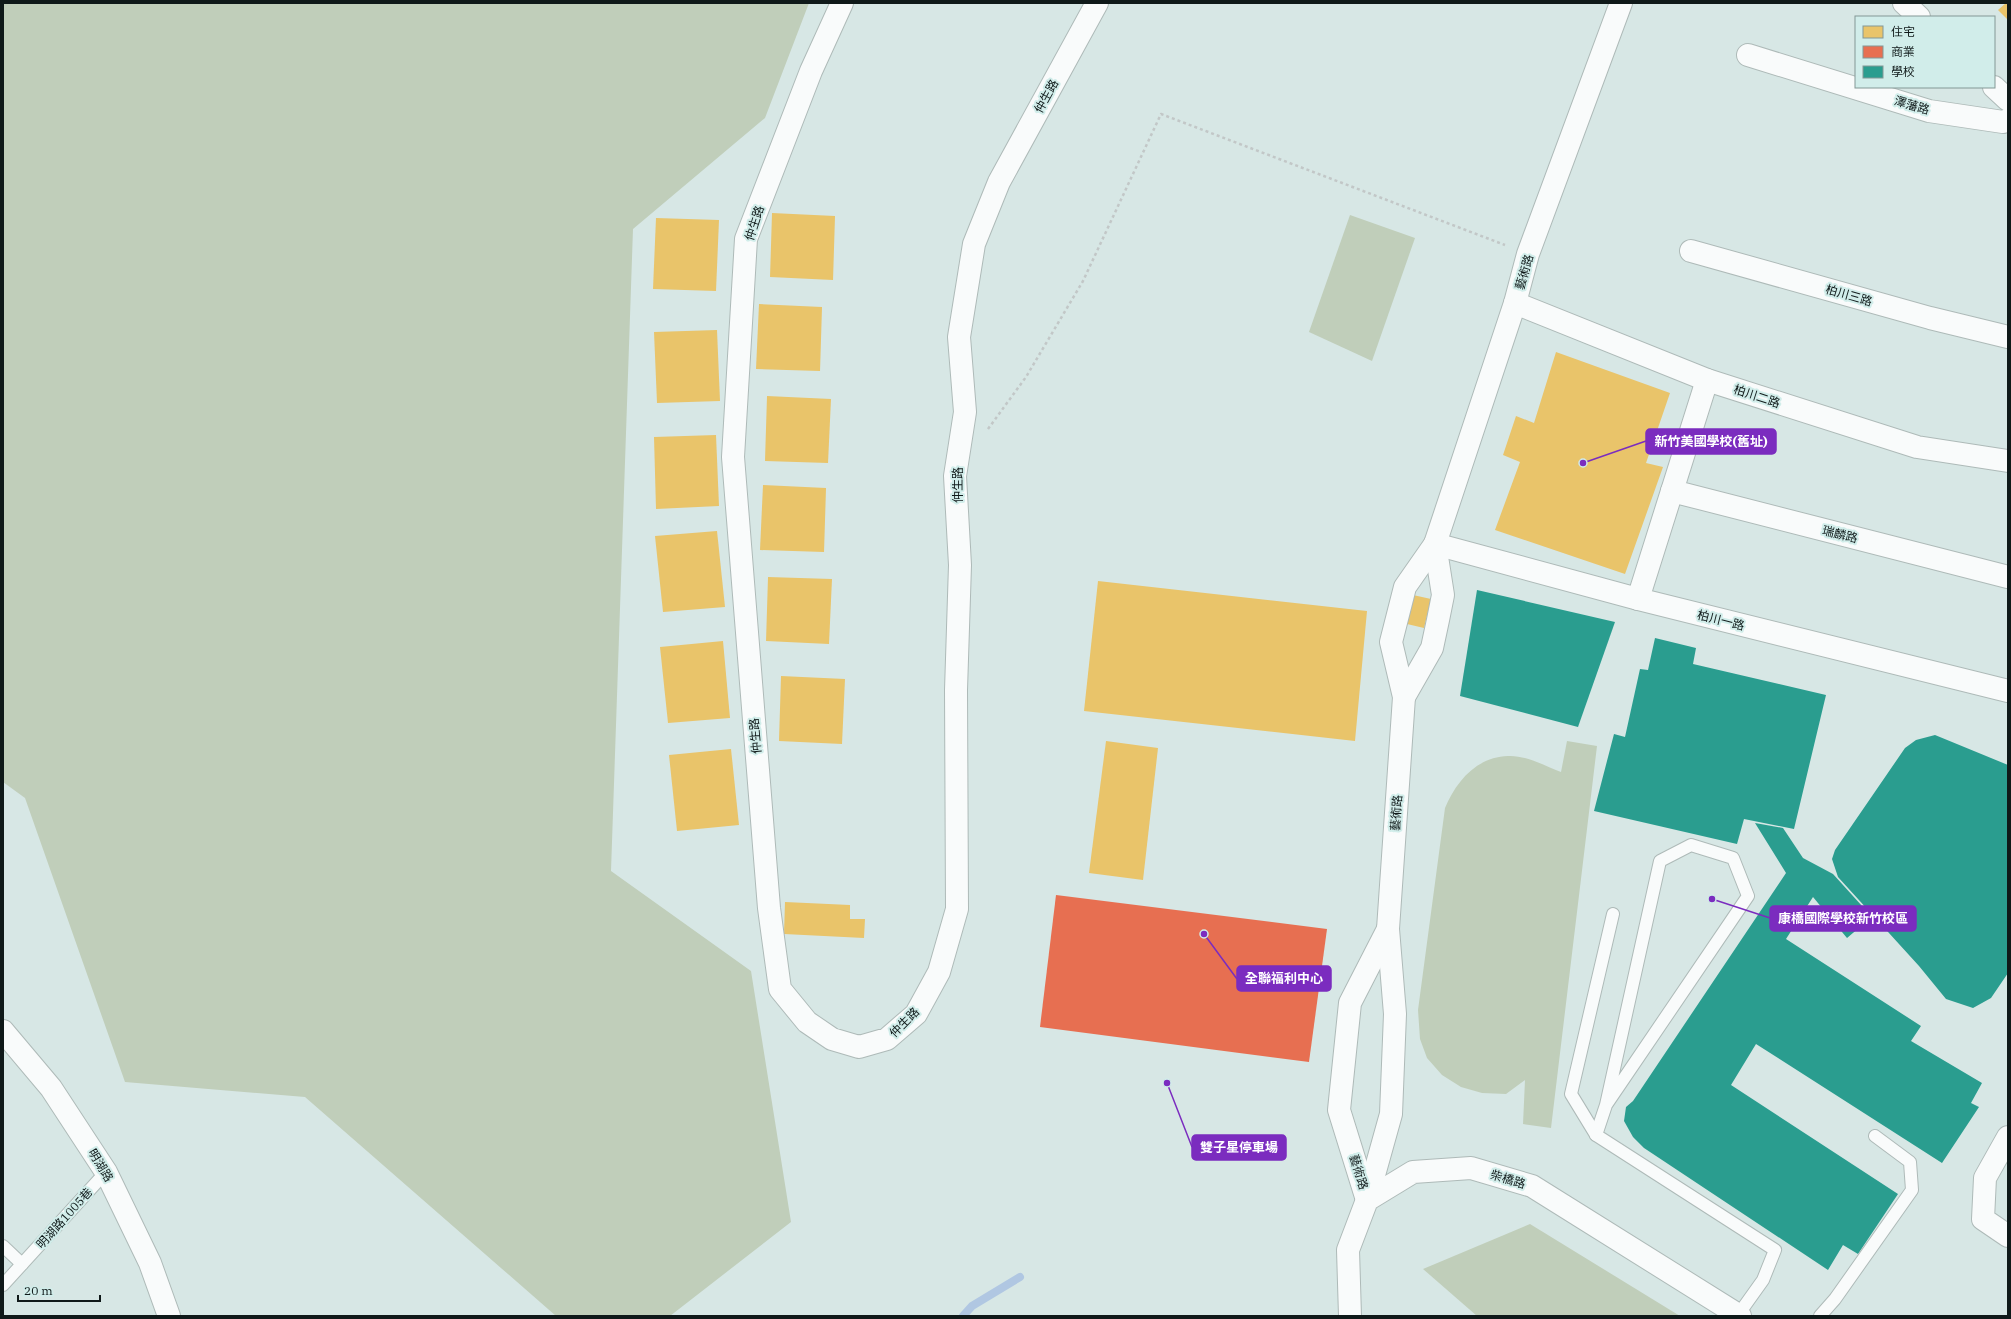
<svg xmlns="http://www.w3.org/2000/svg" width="2011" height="1319" font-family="'IBM Plex Serif','Noto Sans TC',serif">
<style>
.green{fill:#c0ceba}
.homes{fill:#e9c46a}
.shops{fill:#e76f51}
.schools{fill:#2a9d8f}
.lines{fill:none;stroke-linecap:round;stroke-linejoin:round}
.stream{stroke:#b0c7e2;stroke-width:8}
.service-casing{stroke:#aebab8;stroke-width:14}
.minor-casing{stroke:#aebab8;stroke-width:24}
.tertiary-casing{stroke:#aebab8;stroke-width:24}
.secondary-casing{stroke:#aebab8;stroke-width:24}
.path{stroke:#c2c7c7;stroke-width:2.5;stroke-dasharray:3 3;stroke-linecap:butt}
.service{stroke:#f9fbfb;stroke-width:12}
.minor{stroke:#f9fbfb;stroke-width:22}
.tertiary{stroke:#f9fbfb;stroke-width:22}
.secondary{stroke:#f9fbfb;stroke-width:22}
.labels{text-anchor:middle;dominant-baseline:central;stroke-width:4;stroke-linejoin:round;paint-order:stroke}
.street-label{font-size:12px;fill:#0f1919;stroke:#d1edea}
.leader{fill:none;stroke:#7b2cbf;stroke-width:1.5}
.callout-dot{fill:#7b2cbf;stroke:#d1edea;stroke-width:1.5}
.callout{fill:#7b2cbf;stroke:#7b2cbf;stroke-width:1.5}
.callout-label{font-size:13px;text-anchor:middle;font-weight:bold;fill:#fff}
</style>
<rect width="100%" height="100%" fill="#d7e7e5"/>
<!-- green -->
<g class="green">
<path d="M3,3H809L765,118L633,229L611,871L751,971L791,1222L670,1316H556L305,1097L125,1082L25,798L3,782Z"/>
<path d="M1350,215L1415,238L1372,361L1309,332Z"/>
<path d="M1567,741L1597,746L1551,1128L1523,1124L1525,1080L1506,1094L1482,1093L1461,1087L1442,1075L1427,1058L1420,1039L1418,1010L1445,808C1456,782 1476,757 1508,756C1526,755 1545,766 1561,772Z"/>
<path d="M1530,1224L1680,1316H1477L1423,1269Z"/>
</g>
<!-- homes -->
<g class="homes">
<path d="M2006,3H2008V20L1998,10Z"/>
<path d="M772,213L835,216L833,280L770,277Z"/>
<path d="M656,218L719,220L716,291L653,289Z"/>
<path d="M759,304L822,307L820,371L756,369Z"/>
<path d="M717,330L720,401L657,403L654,332Z"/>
<path d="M1556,352L1670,393L1646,463L1663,467L1625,574L1495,530L1520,462L1503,455L1516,416L1534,423Z"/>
<path d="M767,396L831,399L828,463L765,461Z"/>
<path d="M716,435L719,506L656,509L654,437Z"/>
<path d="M763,485L826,488L824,552L760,550Z"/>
<path d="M717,531L725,607L663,612L655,536Z"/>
<path d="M768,577L832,579L829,644L766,641Z"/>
<path d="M1098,581L1367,611L1355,741L1084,711Z"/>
<path d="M1413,595L1431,599L1424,628L1407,624Z"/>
<path d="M723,641L730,718L668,723L660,647Z"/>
<path d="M781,676L845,679L842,744L779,741Z"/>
<path d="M1106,741L1158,748L1143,880L1089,873Z"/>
<path d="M731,749L739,825L677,831L669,755Z"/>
<path d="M785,902L850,905V919H865L864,938L784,934Z"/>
</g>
<!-- shops -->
<path class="shops" d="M1056,895L1327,929L1309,1062L1040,1027Z"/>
<!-- schools -->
<g class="schools">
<path d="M1477,590L1615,622L1578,727L1460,696Z"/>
<path d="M1655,638L1696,648L1693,664L1826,695L1794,829L1744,819L1737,844L1594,811L1614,734L1625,737L1640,669L1648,670Z"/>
<path d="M1935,735L2008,765V973L1991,998L1973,1008L1946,999L1919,966L1838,877L1832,859L1835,850L1905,748L1916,740Z"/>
<path d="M1755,823L1783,828L1803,858L1833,874L1872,917L1847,938L1813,897L1786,939L1921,1026L1911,1041L1982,1083L1971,1103L1979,1107L1942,1163L1756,1044L1731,1085L1898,1194L1858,1254L1843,1245L1828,1270L1644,1148L1633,1137L1624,1121L1626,1107L1633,1101L1786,873Z"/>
</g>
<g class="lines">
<!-- stream -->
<path class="stream" d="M963,1316L972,1306L1020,1277"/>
<defs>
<g id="service">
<path d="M1606,1105L1748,896L1733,858L1691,845L1660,861L1606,1105L1596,1135L1775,1250L1763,1280L1738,1315"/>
<path d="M1596,1135L1571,1094L1613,914"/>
<path d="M3,1246L22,1264"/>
<path d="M3,1285L106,1172"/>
<path d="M1820,1316L1835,1299L1912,1190L1910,1162L1875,1136"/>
</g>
<g id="minor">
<path d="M842,3L811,71L746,239L733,457L769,908L780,989L807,1022L832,1039L859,1047L887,1039L916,1014L939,972L957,909L956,690L960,565L955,476L965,412L959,337L974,244L999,182L1097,3"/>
<path d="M1904,3L1919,17"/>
<path d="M1748,55L1929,111L2003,122L2008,120"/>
<path d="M1994,87L2008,100"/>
<path d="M1691,251L1930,318L2008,337"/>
<path d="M1515,303L1707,380L1917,447L2008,461"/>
<path d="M1672,491L2008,577"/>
<path d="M1435,544L1638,599L2008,691"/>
<path d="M1638,599L1707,380"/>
<path d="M1404,697L1432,648L1438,620L1443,595L1435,544"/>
<path d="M2008,1137L1985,1178L1983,1219L2008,1236"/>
<path d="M1367,1200L1391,1114L1395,1014L1388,929L1404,697L1391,642L1405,587L1435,544L1515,303L1528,254L1621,3"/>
<path d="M1367,1200L1339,1110L1350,1003L1388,929"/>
</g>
<path id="tertiary" d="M3,1031L51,1088L106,1172L150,1263L169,1316"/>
<path id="secondary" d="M1350,1316L1348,1250L1367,1200L1413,1172L1471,1168L1532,1186L1740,1316"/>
</defs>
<!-- service casing -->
<use href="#service" class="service-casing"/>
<!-- minor casing -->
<use href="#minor" class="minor-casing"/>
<!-- tertiary casing -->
<use href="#tertiary" class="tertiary-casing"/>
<!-- secondary casing -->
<use href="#secondary" class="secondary-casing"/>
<!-- path -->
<path class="path" d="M988,429L1026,377L1083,281L1161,114L1505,245"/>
<!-- service -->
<use href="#service" class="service"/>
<!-- minor -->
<use href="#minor" class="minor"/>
<!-- tertiary -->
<use href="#tertiary" class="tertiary"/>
<!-- secondary -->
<use href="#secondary" class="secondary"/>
</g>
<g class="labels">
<!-- street labels -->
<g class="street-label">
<text transform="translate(1046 96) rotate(-61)">仲生路</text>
<text transform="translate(1912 105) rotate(16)">澤藩路</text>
<text transform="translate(754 223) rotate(-72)">仲生路</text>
<text transform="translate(1524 272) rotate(-74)">藝術路</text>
<text transform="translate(1849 295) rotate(16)">柏川三路</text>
<text transform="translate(1757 396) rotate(18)">柏川二路</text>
<text transform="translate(957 485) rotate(-90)">仲生路</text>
<text transform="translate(1840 534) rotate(14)">瑞麟路</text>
<text transform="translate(1721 620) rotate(14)">柏川一路</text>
<text transform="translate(755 736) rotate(-95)">仲生路</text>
<text transform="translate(1396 813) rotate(-86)">藝術路</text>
<text transform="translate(904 1022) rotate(-45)">仲生路</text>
<text transform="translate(101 1165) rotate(59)">明湖路</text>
<text transform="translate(1359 1172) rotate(73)">藝術路</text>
<text transform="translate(1508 1179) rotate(17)">柴橋路</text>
<text transform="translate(64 1218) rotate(-48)">明湖路1005巷</text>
</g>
</g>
<!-- callouts -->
<path class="leader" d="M1583 463L1646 441M1712 899L1770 918M1204 934L1237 979M1167 1083L1192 1147"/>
<g class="callout-dot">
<circle cx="1583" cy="463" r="4"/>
<circle cx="1712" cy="899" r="4"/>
<circle cx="1204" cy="934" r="4"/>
<circle cx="1167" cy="1083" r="4"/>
</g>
<g class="callout">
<rect x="1646" y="429" width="130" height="25" rx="4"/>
<rect x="1770" y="906" width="146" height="25" rx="4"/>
<rect x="1237" y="966" width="94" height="25" rx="4"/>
<rect x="1192" y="1135" width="94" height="25" rx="4"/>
</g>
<g class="callout-label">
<text x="1711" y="446">新竹美國學校(舊址)</text>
<text x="1843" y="923">康橋國際學校新竹校區</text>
<text x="1284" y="983">全聯福利中心</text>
<text x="1239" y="1152">雙子星停車場</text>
</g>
<!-- border -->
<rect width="2011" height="1319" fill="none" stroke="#0f1919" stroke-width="8"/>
<!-- legend -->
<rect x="1855" y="16" width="140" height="72" fill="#d1edea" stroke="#839896"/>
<rect x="1863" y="26" width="20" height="12" fill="#e9c46a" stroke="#839896"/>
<text x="1891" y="36" font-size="12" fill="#0f1919">住宅</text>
<rect x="1863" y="46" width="20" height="12" fill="#e76f51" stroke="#839896"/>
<text x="1891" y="56" font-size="12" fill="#0f1919">商業</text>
<rect x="1863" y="66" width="20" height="12" fill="#2a9d8f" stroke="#839896"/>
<text x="1891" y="76" font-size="12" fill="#0f1919">學校</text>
<!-- scale -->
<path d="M18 1295v6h82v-6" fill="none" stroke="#0f1919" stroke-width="2"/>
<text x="24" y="1295" font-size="12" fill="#0f1919" stroke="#d1edea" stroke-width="3" paint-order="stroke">20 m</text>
</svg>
